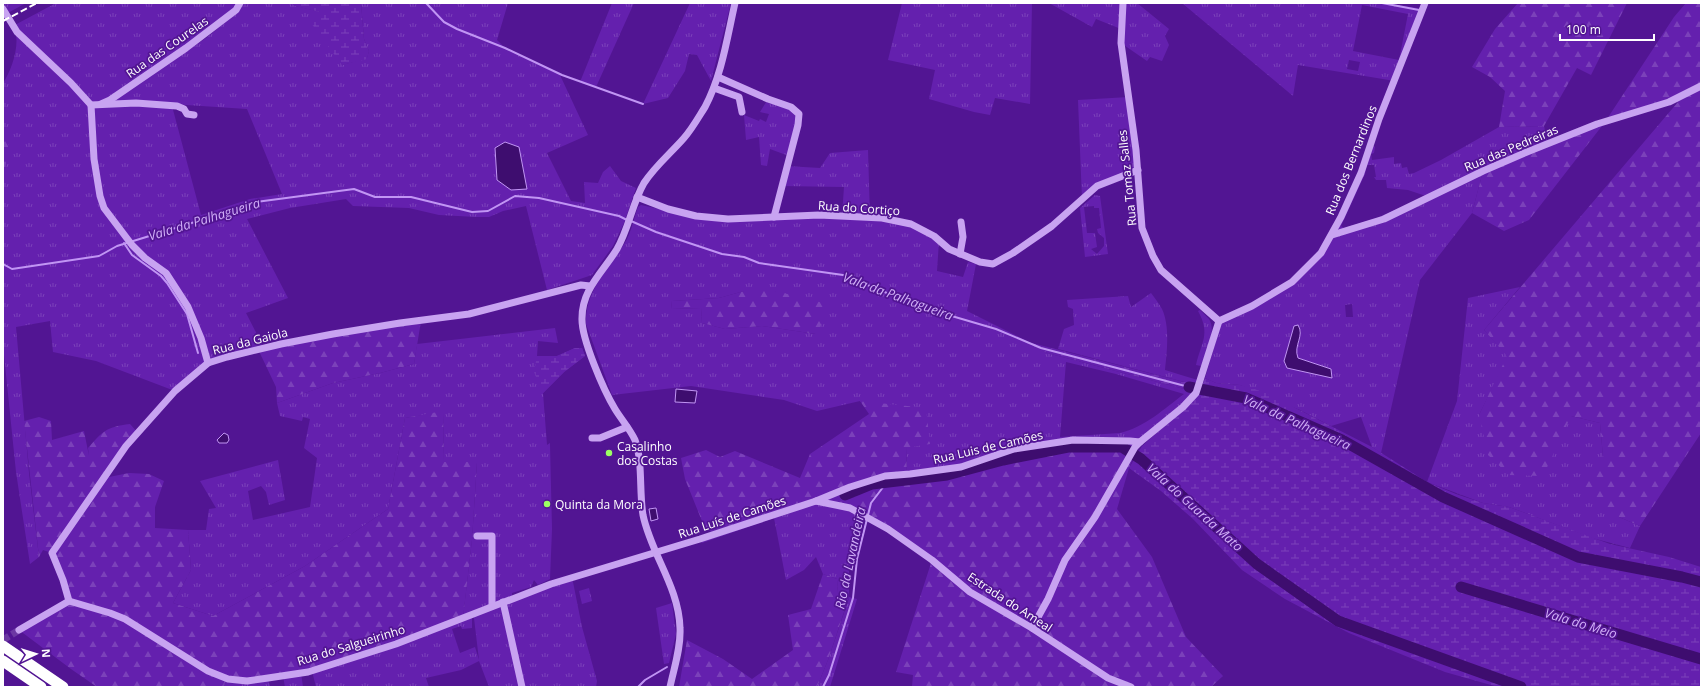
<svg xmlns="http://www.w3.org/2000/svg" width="1704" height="690" font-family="'Open Sans',sans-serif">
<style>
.grass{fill:url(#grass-tufts);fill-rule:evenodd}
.forest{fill:url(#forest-firs)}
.wetland{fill:url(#wetland-marsh)}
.water{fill:#3e0d6f;stroke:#c195f4}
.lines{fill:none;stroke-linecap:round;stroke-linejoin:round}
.stream{stroke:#c195f4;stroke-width:2}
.river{stroke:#3e0d6f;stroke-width:11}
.minor-tunnel{stroke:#6c38a3;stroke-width:7;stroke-dasharray:7 3.5;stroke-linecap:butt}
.minor{stroke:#c8a3f1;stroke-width:7}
.highway{stroke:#fff;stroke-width:11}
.rail{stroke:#fff;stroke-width:2;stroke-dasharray:7 3;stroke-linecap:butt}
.poi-dot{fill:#9cff63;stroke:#521593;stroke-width:1.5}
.labels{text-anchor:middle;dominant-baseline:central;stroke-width:3.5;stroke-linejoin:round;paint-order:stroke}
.street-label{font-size:12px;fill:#fff;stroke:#521593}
.poi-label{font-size:12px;fill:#fff;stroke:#521593;text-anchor:start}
.water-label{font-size:13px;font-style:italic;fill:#d1aff8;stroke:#521593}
</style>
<defs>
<pattern id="grass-tufts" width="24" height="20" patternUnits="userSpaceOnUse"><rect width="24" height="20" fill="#6420ae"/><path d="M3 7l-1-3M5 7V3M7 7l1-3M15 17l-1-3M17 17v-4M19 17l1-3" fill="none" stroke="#7b41ba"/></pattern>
<pattern id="forest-firs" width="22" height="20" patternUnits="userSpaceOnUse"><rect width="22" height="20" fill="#6420ae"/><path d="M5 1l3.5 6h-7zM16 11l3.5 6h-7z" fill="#7b41ba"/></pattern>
<pattern id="wetland-marsh" width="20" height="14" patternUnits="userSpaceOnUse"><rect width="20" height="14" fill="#6420ae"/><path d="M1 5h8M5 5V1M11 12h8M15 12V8" fill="none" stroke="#7b41ba"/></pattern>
</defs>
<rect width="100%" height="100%" fill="#521593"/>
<!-- grass -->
<g class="grass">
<path d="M3,3H26L6,14L3,9Z"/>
<path d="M56,3H240L236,10L102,103L172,106L201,215L250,199L282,194L247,109L141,102H110L206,38L240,10L244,3H291L296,6L321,12L342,65L367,58L369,51L364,39L361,3H508L497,40L505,48L559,73L588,135L547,153L571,201L585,203L584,182L598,183L603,172L610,166L621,181L636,188L624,223L613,246L592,275L547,290L526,206L503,211L489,217H477L439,215L409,208L353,206L346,199L290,208L247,219L288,298L246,313L264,348L208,363L175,391L96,361L53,352L50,321L16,327L29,473L39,557L30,564L16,472L3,345V83C12,70 22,40 13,26Z"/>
<path d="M612,3H634L596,87L580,82Z"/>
<path d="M690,3H731L711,81L697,55L689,54L685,71L668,98L643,104Z"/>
<path d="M902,3H1032L1030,104L995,98L990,115L974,112L929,99L935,70L888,60Z"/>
<path d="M1049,3H1137L1169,29L1165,36L1169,45L1162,61L1150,57L1147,61L1121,43V29L1096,19L1092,27Z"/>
<path d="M1182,3H1385L1423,9L1395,81L1298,65L1293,96ZM1362,5L1408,14L1399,60L1353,51ZM1349,60L1360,62L1358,71L1347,69Z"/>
<path d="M1129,97L1138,170L1100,184L1082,199L1078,100Z"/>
<path d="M768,99L799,114L789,156L770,149L767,166L761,165L759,137L746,140L744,115L759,121L760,119L766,122L769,114L760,112Z"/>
<path d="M1544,126L1548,144L1483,171L1472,213L1420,280L1381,453L1372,447L1361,417L1331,426L1300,410L1240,385L1216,383L1205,378L1221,324L1292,282L1321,253L1371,145L1375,147L1374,153L1371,154L1372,160L1394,157V164L1401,163L1402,168L1407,167L1409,174L1414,173L1441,160L1499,127ZM1367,165H1374L1376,177H1374L1376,180H1386L1387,188L1408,190L1426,196L1377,218L1344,228L1341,226L1365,174ZM1352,304L1353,317H1346L1345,305ZM1294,326L1301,331L1296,352L1298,358L1331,369L1284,364V361Z"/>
<path d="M868,150L870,218L842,216L844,187L781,186L786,166L820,168L830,153Z"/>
<path d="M1095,195L1100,196L1108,254L1085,257L1080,208ZM1094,206V208H1099L1101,228L1097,229L1098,233L1104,238V246L1097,254L1091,249L1097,247L1095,233H1087L1084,207Z"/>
<path d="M641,205L696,217L798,216L882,219L910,224L939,241L937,271L963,277L968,262L976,264L967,311L1023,339L1047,353L1196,392L1140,442L993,458L907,474L906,447L860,401L817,411L784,400L691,386L612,395L586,324C585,288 611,268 627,239C632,229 634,218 638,207ZM744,291H775L816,334L762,326L725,329L702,323L701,308L671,309L672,301L719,298ZM1066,362L1116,374L1184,394C1164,409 1145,427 1120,433L1060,437Z"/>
<path d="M1520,287L1484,330L1508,356L1479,415L1571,416L1600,423L1603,457L1619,517L1640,526L1630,548L1592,538L1509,507L1483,503L1427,482L1457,401L1468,298Z"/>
<path d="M1151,293C1155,298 1159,304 1162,309C1170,326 1167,352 1165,370C1176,373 1186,377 1198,380L1196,385L1058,349L1064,329L1074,325L1073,309L1068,307L1067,300L1128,296L1131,307Z"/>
<path d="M1200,310C1203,313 1206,316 1209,319C1217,332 1206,354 1201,366L1196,365C1201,343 1211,334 1198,311Z"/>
<path d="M555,328L558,343L538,341L537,356H557L575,348H582L585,356L564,372L543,393L547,445L550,443V445L552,529L550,579L538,585L534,580L531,587L512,593V598L572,577L582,627L597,681L596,687H489L479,661L461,670L426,678L429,687H316L312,671L463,617L472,540L477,463L444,462L443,412L405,418L388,509L305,566L213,616L173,603L191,570L188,530H206L209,509L216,508L200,481L278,460L285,500L269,505L266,492L261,486L248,491L253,520L310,507L317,458L304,448L310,419L303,417L302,421L280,416L277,403L333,383L380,373L414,364L417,344ZM472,615L474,618L479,660L475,647L460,653L452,629L461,626L462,629L472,628Z"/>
<path d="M816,501L863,515L849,571V597L857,599L830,687H817L828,660L849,598L838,595L837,579L823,574L816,557L804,570L786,580L774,518L702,543L700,539Z"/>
<path d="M589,588L592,601L582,604L579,591Z"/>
<path d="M672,603L676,634L669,663L664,664L656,608Z"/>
<path d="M301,673L303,687H285L283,676Z"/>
<path d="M268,678L270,687H222L228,679Z"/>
</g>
<!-- forest -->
<g class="forest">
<path d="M1518,3H1627L1591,75L1577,68L1544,126L1499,127L1505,91L1490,77L1472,67L1495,29Z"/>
<path d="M1686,3H1701V433L1640,526L1619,517L1583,486L1603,457L1600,423L1571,416L1543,476L1509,475L1488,455L1479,415L1507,356L1484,330L1678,102H1671L1605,122L1529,220L1504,231L1472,213L1483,171L1605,122L1674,17Z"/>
<path d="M3,134L9,135L7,159L3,173Z"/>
<path d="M744,291H775L832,305L816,334L762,326L725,329L702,323L701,308L671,309L672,301L719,298Z"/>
<path d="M421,321L414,364L380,373L333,383L277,403L276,387L258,349Z"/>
<path d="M860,401L926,408L930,444L906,448L907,474L937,471L1014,449L1073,440L1140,442L1129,468L1117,509L1152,557L1186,637L1223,676L1211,687H912L913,675L896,672L932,560L853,510L816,501L711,532L704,526L685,479L681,458L706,450L720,457L735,451L800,478L810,454L869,414Z"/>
<path d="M443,411L444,462H477L472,540L463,618L308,672L268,678L228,679L222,687H97L71,669L19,630L69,600L52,553L43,550L39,557L24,421L39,417L51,421L52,440L84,431L89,456L88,448C103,431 106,427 130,424L138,433L104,478L129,473L149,474L164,481L155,507V528L188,530L191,570L173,603L213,616L305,566L388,509L405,418Z"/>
<path d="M823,574L837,579L838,594L849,597L828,660L817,687H679L687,640L723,659L752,679L793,650L788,615L811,609Z"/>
</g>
<!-- wetland -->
<g class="wetland">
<path d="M291,3H361L364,39L369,51L367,59L342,65L311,23L320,12L295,6Z"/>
<path d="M1024,341L1196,385V392L1047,353Z"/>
<path d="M575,348H582L585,356L564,372L543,393L534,372L537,356H557Z"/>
<path d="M1205,378L1216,383L1240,385L1264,392L1372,447L1427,482L1456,494L1483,503L1509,507L1610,544L1669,557L1701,567V687H1498L1445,672L1349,633L1285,599L1242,570L1193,519L1161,491L1129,468L1142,446L1198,396Z"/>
</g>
<!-- water -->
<g class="water">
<path d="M505,142L519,147L527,189L511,190L497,180L495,148Z"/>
<path d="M1298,325C1305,336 1293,345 1298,358L1331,369L1332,378L1287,368L1284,361L1294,326Z"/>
<path d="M676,389L697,391L695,403L675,402Z"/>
<path d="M224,433L228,435L229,440L227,443H219L217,440Z"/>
<path d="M656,508L658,519L651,521L649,509Z"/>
</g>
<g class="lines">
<!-- stream -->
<g class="stream">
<path d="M426,3L444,22L457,29L505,48L562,75L643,104"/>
<path d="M1382,3L1419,10"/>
<path d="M631,221L656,232L722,254L744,257L759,263L843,275L921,307L996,329L1041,348L1189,387"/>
<path d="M124,243L132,255L161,276L167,283L187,314L198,353"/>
<path d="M3,264L12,269L99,256L117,246L237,209L256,202L354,189L375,197H411L472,212L488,211L515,196L539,198L619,216L627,220"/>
<path d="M352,687H361"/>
<path d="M638,687L645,680L667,667"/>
<path d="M823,687L829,675L853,598L857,559L871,503L887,482"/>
</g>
<!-- river -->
<g class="river">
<path d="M1189,387L1246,398L1342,440L1443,497L1578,557L1682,577L1701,582"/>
<path d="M845,495L872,484L947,475L1003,460L1068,447H1122L1141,459L1257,564L1338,621L1521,687"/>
<path d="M1461,587L1701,659"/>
</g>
<!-- minor-tunnel -->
<path class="minor-tunnel" d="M3,640L19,630"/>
<!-- minor -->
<g class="minor">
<path d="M1123,3L1121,43L1136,150L1142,228L1153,256L1161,270L1219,321"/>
<path d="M3,9L17,32L71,83L91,105L94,159L100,196L104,208L132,245L145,258L166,273L188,307L201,338L208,363"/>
<path d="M718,77L768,99L791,107L799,114L798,125L774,217"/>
<path d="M714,88L739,97L742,112"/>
<path d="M101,104L110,100L186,48L236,10L240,3"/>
<path d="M91,105L136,103L177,106L184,109L187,114L194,115"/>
<path d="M637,197L668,209L696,216L728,219L819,215L882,218L911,224L934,236L949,249L980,262L993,264L1013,253L1052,226L1097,186L1138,170"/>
<path d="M1332,235L1384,219L1483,171L1527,152L1597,124L1669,102L1701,86"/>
<path d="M960,254L963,237L961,222"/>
<path d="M1219,321L1252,306L1292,282L1321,253L1341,217L1361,173L1379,119L1425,3"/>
<path d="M592,438H600L627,427"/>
<path d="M816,501L850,508L888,529L932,560L970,592L1032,628L1108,678L1131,687"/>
<path d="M477,536H492V606"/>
<path d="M69,601L63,580L52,553L126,446L175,391L208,363L227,357L281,344L333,334L400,323L469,314L581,285L590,286"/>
<path d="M503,602L522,687"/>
<path d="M1032,628L1048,599L1065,560L1095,517L1135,447L1140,442"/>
<path d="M19,630L69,601L110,613L125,619L208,671L228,679L247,681L268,678L308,672L396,644L551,584L700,539L816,501L850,487L885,476L910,474L961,467L1014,449L1073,440L1130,441L1140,442L1183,407L1196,393L1219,321"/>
<path d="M670,687C674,668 681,648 680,628C679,587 651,554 643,515C639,492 643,461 635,440C630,429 621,419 615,409C604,391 581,338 582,318C582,289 603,272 617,249C629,228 632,204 644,183C655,166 671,153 684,138C692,129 698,118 705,107C722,75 727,38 735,3"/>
</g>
<!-- highway -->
<g class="highway">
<path d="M3,646L63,687"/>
<path d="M3,661L41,687"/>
</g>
<!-- rail -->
<path class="rail" d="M3,21L37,3"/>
</g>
<!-- markers -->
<g class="poi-dot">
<circle cx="609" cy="453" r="4"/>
<circle cx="547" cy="504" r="4"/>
</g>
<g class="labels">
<!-- street labels -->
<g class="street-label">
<text transform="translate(167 47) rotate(-35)">Rua das Courelas</text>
<text transform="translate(1511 148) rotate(-23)">Rua das Pedreiras</text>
<text transform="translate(1351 160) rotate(-68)">Rua dos Bernardinos</text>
<text transform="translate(1127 178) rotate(-96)">Rua Tomaz Salles</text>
<text transform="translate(859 208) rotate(4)">Rua do Cortiço</text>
<text transform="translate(250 341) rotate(-14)">Rua da Gaiola</text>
<text transform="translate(988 447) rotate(-13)">Rua Luis de Camões</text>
<text transform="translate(732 517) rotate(-18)">Rua Luís de Camões</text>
<text transform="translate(1010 602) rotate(33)">Estrada do Ameal</text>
<text transform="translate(351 645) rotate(-17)">Rua do Salgueirinho</text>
</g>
<!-- poi labels -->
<g class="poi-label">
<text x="617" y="446">Casalinho<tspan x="617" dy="14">dos Costas</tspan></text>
<text x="555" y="504">Quinta da Mora</text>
</g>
<!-- water labels -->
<g class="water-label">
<text transform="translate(204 219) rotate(-17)">Vala da Palhagueira</text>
<text transform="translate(898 296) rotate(20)">Vala da Palhagueira</text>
<text transform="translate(1297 422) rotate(24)">Vala da Palhagueira</text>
<text transform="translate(1195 507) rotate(42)">Vala do Guarda Mato</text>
<text transform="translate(850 558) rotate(-78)">Rio da Lavandeira</text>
<text transform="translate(1581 623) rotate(17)">Vala do Meio</text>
</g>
</g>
<!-- border -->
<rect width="1704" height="690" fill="none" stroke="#ffffff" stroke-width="8"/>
<!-- north arrow -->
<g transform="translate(36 654) rotate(86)" stroke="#521593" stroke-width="3" paint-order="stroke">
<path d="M0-3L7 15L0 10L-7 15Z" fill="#ffffff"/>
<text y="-6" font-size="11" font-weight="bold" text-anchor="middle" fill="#ffffff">N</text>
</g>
<!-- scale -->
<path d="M1560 34v6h94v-6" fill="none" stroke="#ffffff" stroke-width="2"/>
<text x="1566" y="34" font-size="12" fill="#ffffff" stroke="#521593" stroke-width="3" paint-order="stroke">100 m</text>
</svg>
